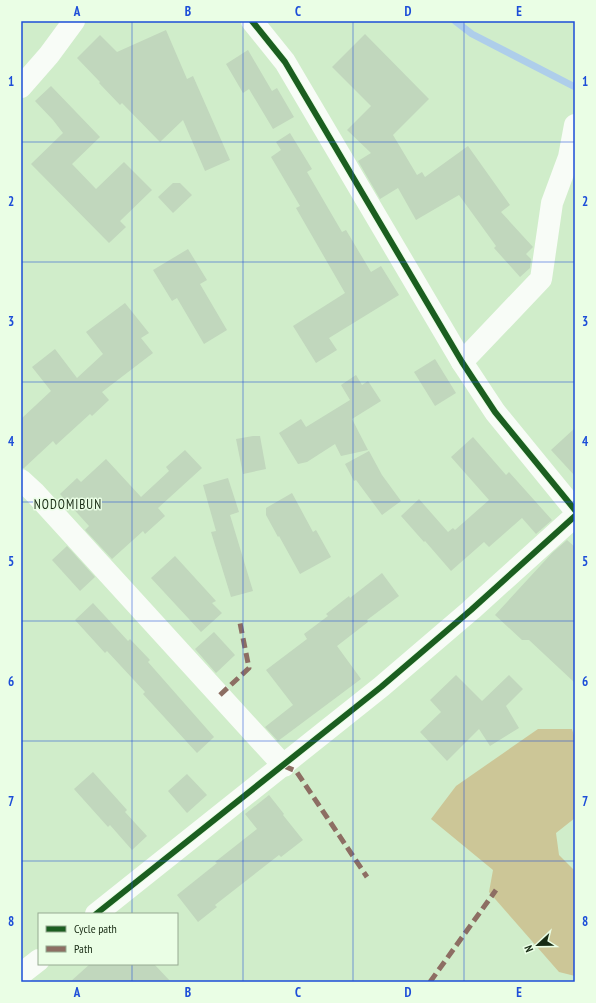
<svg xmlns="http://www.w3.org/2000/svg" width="596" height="1003" font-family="'PT Sans Narrow',sans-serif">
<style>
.forest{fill:#ccc697}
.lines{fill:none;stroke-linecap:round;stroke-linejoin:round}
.stream{stroke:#aeceea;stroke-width:7}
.building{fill:#c1d7bd}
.minor{stroke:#f8fcf7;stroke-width:22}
.quiet{stroke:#8d6e63;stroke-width:5;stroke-dasharray:10 5;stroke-linecap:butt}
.cycleway-casing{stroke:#eafee5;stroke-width:8}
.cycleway{stroke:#1b5e20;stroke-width:6}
.grid{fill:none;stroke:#1d4ed8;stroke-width:1;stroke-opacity:0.55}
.labels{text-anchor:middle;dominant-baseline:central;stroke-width:3;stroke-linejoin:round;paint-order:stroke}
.quarter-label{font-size:13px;letter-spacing:1px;fill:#182b14;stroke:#eafee5}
.neatline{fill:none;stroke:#1d4ed8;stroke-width:1.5}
.grid-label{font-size:13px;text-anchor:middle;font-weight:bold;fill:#1d4ed8}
</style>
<rect width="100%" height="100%" fill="#d0edca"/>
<!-- forest -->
<path class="forest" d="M538,729H572L575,739V818L556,833L559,855L575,871V976L559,972L489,892L493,870L431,819L456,786Z"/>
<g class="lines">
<!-- stream -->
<path class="stream" d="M455,21L472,34L575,87"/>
</g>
<!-- building -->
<g class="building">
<path d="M166,30L187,79L193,76L230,160L205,171L183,120L160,142L122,103L120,105L99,83L100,82L77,58L100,35L117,52Z"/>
<path d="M365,34L429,99L393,135L417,175L422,172L425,177L468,146L510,205L501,212L533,247L526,254L531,259L530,268L520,277L494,248L496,246L459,195L416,220L398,188L380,199L358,161L371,153L347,130L371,106L332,67Z"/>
<path d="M248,50L272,91L277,88L294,117L273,129L249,89L243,93L226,64Z"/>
<path d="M51,86L100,137L72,164L96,189L124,162L152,190L120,221L126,227L109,243L31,164L63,133L53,120L35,101Z"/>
<path d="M290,133L312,169L307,172L342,232L346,230L371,272L381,266L399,295L329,338L337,350L316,363L293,326L345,293L296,208L300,206L271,157L281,150L276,142Z"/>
<path d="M173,183H180L192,195L173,213L158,197Z"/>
<path d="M188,249L207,280L200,284L227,330L204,344L177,298L172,301L153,270Z"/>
<path d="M125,303L149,333L141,338L153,353L102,392L109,400L92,416L90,414L56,445L53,441L24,468H21V419L51,391L32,367L55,349L77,378L103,354L86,332Z"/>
<path d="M435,359L456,393L435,406L414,372Z"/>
<path d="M356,375L362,385L368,381L381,401L352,419L368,450L341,456L335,444L307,462L298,464L279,433L301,419L306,427L350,400L341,385Z"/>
<path d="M575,428V476L551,450Z"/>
<path d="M253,436H260L266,469L243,474L236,439Z"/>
<path d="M473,437L506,475L509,472L552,520L536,534L522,518L489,547L484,542L451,571L425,541L424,542L401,516L419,499L448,532L453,528L455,530L489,500L451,457Z"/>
<path d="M185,450L202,468L158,508L165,516L145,534L143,531L112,559L85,530L89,526L60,494L77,478L81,482L106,459L141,497L169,471L166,467Z"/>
<path d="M369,451L382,475L401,501L382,515L356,480L354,481L345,464Z"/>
<path d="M228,478L239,512L230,515L253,591L231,597L211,532L216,531L203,485Z"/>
<path d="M292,493L313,532L316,530L331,557L300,574L279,536L278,537L266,515V508Z"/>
<path d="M567,540L575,547V683L529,640H522L495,615L552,553Z"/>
<path d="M67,546L95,577L80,591L52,560Z"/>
<path d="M175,556L216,601L212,603L222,613L201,632L151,578Z"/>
<path d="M382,573L399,596L367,620L368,622L337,646L361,679L278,741L265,727L293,705L266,670L307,639L304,634L328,616L326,614L349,596L350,598Z"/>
<path d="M93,603L128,641L130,639L150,660L148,662L214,737L197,753L143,694L145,692L107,651L105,653L75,620Z"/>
<path d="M214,632L235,655L216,673L195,649Z"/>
<path d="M456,675L482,701L509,675L523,689L506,706L519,728L490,746L479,729L447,761L420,732L441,712L430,700Z"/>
<path d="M93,772L127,810L125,812L147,836L132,850L110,825L108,827L74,789Z"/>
<path d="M187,774L207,795L187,813L168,791Z"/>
<path d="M269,795L284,814L283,815L303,840L281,857L279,855L215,905L217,907L198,922L177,895L217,863L215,862L257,829L245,814Z"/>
<path d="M90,964H154L171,982H70Z"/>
</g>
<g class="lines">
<!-- minor -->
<g class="minor">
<path d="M252,21L285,62L462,362L495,412L575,510"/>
<path d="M21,87L49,55L74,21"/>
<path d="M462,362L541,279L552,203L569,157L575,125"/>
<path d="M21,480L34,492L284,766"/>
<path d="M96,914L381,687L471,610L575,516"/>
<path d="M21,974L39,960"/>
</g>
<!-- quiet -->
<g class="quiet">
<path d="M220,695L249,668L240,623"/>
<path d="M284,766L296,771L367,877"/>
<path d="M430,982L496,890"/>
</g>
<defs>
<g id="cycleway">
<path d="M252,21L285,62L462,362L495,412L575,510"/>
<path d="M96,914L381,687L471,610L575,516"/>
</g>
</defs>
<!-- cycleway casing -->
<use href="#cycleway" class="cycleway-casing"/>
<!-- cycleway -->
<use href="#cycleway" class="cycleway"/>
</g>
<!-- grid -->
<path class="grid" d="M132,21V914M243,21V982M353,21V982M464,21V982M21,142H575M21,262H575M21,382H575M21,502H575M21,621H575M21,741H575M21,861H575M132,964V982"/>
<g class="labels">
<!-- quarter labels -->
<g class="quarter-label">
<text x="68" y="504">NODOMIBUN</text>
</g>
</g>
<!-- border -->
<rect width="596" height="1003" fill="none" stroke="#eafee5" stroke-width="44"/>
<!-- legend -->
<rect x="38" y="913" width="140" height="52" fill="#eafee5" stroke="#96aa91"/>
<rect x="46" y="926" width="20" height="6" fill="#1b5e20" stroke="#96aa91"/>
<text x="74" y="933" font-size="12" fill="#182b14">Cycle path</text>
<rect x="46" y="946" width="20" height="6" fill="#8d6e63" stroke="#96aa91"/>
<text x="74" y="953" font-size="12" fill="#182b14">Path</text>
<!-- north arrow -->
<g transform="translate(538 945) rotate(248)" stroke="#eafee5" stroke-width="3" paint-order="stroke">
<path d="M0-3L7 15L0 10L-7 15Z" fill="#182b14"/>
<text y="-6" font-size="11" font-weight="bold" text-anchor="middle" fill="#182b14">N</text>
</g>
<rect x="22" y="22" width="552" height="959" class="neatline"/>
<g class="grid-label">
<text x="77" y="16">A</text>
<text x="188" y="16">B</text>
<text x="298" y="16">C</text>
<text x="408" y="16">D</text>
<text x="519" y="16">E</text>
<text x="11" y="86">1</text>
<text x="585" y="86">1</text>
<text x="11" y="206">2</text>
<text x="585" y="206">2</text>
<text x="11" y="326">3</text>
<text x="585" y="326">3</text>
<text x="11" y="446">4</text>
<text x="585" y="446">4</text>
<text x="11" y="566">5</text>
<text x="585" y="566">5</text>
<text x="11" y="686">6</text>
<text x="585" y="686">6</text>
<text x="11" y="806">7</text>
<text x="585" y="806">7</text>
<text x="11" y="926">8</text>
<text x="585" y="926">8</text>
<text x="77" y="997">A</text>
<text x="188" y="997">B</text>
<text x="298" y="997">C</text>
<text x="408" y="997">D</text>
<text x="519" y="997">E</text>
</g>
</svg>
